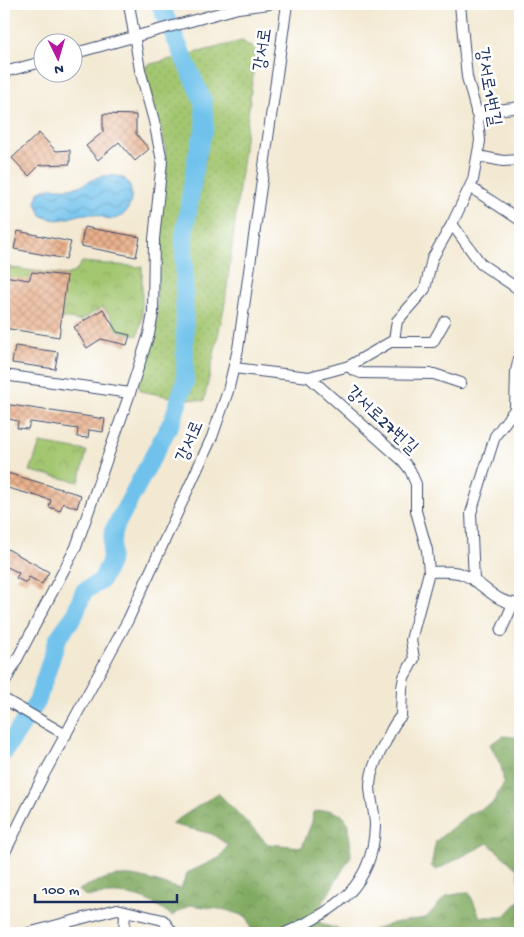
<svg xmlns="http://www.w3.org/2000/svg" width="524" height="937" font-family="'Gochi Hand','Poor Story',sans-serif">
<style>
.grass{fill:url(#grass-dots);stroke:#5f7a66}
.forest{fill:url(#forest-crowns);stroke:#4e6d60}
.park{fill:url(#park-crowns);stroke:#5f7a66}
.water{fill:url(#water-waves);stroke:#4678a5}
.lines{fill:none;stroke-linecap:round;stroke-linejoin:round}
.river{stroke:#70c2ec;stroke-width:18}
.building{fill:url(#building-cross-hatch)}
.minor-casing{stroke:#3b4b6f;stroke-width:12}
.minor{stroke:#fff;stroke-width:10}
.labels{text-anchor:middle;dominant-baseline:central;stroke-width:5;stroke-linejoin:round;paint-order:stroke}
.street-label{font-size:18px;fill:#1b2f5e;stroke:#fff}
</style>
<defs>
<pattern id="grass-dots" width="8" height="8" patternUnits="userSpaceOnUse" patternTransform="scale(1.25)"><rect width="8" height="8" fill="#a3c66f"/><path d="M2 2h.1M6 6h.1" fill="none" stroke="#8caa63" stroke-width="1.8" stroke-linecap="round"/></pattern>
<pattern id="forest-crowns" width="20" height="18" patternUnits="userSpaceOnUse" patternTransform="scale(1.25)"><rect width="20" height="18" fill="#82ab62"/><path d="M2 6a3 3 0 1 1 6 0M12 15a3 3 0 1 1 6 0" fill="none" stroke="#6a8c54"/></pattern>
<pattern id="park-crowns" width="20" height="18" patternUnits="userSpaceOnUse" patternTransform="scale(1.25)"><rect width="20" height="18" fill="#a3c66f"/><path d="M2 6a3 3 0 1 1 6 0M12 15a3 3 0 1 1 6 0" fill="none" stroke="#8caa63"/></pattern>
<pattern id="water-waves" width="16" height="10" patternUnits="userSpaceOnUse" patternTransform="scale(1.25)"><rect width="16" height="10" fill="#70c2ec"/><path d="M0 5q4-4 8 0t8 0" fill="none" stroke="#5b9ec2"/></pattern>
<pattern id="building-cross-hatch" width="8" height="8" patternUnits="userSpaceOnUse" patternTransform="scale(1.25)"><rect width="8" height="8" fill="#eab18c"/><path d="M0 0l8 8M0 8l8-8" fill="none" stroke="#bd9076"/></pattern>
</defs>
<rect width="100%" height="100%" fill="#fff"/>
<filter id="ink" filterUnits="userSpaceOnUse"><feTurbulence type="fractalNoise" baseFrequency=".02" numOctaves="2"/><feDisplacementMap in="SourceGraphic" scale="10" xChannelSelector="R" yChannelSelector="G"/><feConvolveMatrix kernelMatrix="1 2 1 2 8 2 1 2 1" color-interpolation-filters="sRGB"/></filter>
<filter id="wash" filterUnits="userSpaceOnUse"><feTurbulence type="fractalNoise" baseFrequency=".0096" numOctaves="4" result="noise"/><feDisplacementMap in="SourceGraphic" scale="20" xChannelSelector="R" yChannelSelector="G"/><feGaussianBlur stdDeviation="1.12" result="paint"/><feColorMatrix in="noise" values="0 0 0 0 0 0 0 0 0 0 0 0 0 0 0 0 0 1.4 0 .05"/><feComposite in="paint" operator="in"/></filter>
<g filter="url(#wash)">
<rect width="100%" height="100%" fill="#f3e9d2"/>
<!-- grass -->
<g class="grass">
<path d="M242,41L256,50L225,303L204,401L182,398L189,380L191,240L210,131L209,97L187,55Z"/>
<path d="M179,57L192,85L201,115L177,237L180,371L171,397L141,391L138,383L157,324V240L166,175L165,145L144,69L147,65Z"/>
</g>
<!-- forest -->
<g class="forest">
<path d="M504,736L520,738V933H365L393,923L426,918L446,896L469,892L480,917H504L520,900L518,870L488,843L436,870L431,866L436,841L469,814L492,804L504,783L501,766L490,744Z"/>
<path d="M218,793L268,844L302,847L312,822L313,812L329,810L342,815L349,824L351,856L319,909L320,924L354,933H252L247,917L226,910L190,905L172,916C146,894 119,890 86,897L79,890C123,866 137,877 181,889L187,873L221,857L228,845L212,834L171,824Z"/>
</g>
<!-- park -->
<g class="park">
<path d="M82,262L142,267V318L138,336L112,329L114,321L103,307L80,321L4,307V267L65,275L75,272Z"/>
<path d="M40,443L87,451L79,482L30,471Z"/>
</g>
<!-- water -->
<path class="water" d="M100,176C108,176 119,174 126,180C135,190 132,211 120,217C110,222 102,216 93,214C73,212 63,227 41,215L36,203L38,192C50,185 57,189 69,188C80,188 90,181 100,176Z"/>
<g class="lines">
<!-- river -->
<path class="river" d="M4,752L37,702L58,638L74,616L84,591L101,581L110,562L113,531L173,419L185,382L184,237L197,154L205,127L203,101L160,4"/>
</g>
<g id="blocks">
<!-- building -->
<g class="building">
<path d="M103,114L136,115V134L149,149L135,161L119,142L98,160L86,146L103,132Z"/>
<path d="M39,133L56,151L70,150V164L40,165L29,176L12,158Z"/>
<path d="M84,227L140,237L136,257L81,246Z"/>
<path d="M18,231L71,242L66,259L14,249Z"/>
<path d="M32,272L67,276L59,337L4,328L8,300L4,299V276L29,280Z"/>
<path d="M103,309L117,332L130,335L127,345L101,339L87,348L74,327Z"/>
<path d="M15,346L58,352L55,369L12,363Z"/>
<path d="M4,404L105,419L103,432L89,430L88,438L77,437L78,429L45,424L30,422L28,429L17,428L18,421L4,418Z"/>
<path d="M4,472L81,495L77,508L63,503L60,511L49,507L51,500L4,487Z"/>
<path d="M4,547L49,572L42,584L29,577L26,583L16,578L19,573L4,565Z"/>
</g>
</g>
</g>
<g filter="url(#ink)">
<use href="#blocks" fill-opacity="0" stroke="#3b4b6f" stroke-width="1"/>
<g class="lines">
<defs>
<g id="minor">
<path d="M460,4L467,77L478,118L480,141L473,180L452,224L481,264L520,290"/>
<path d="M72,54L238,8L269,4"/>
<path d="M4,72L42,62"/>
<path d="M476,113L520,107"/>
<path d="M478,156L503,161L520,160"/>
<path d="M470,187L520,220"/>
<path d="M392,342H433L445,321"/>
<path d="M349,366L353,370L361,373L434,374L461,383"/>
<path d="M234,368L309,377L403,461L410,470L416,484V511L427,550L429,572L411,640L414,659L404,677L402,688L401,716C392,725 390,734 384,745C377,758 371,769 370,785C370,798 375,812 375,826C373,886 336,911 285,933"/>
<path d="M4,375L130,393"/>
<path d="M309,377L349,366L394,340L397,321L425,289L432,259L452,224"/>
<path d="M429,572C440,572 454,570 464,575C484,583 497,606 520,603"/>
<path d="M474,581L471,513L495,436L515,409L516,371L520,354"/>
<path d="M501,631L513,604"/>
<path d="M4,684L76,547L130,393L149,334L153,314L154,239L162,161L154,121L140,70L129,4"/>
<path d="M4,699L66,735"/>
<path d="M4,854L42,778L128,620L212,437L228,391L238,349L287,4"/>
<path d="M28,933L117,909L163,920L173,933"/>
<path d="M124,933L125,913"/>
</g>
</defs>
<!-- minor casing -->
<use href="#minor" class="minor-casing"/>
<!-- minor -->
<use href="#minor" class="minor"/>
</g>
</g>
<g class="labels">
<!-- street labels -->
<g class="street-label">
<text transform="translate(264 50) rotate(-82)">강서로</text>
<text transform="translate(487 87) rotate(80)">강서로1번길</text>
<text transform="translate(381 421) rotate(43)">강서로27번길</text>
<text transform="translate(191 442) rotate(-67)">강서로</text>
</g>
</g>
<!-- margin -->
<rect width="524" height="937" fill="none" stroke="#fff" stroke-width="20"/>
<!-- north arrow -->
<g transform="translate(58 58) rotate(175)"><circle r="24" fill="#ffffff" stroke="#a4acbf"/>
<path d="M0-4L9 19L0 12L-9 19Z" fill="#b5179e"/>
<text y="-8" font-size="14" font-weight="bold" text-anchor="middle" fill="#1b2f5e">N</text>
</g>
<!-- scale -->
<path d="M35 894v8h142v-8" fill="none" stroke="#1b2f5e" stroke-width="2.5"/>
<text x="42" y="894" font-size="15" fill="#1b2f5e" stroke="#ffffff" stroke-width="4" paint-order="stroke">100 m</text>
</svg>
